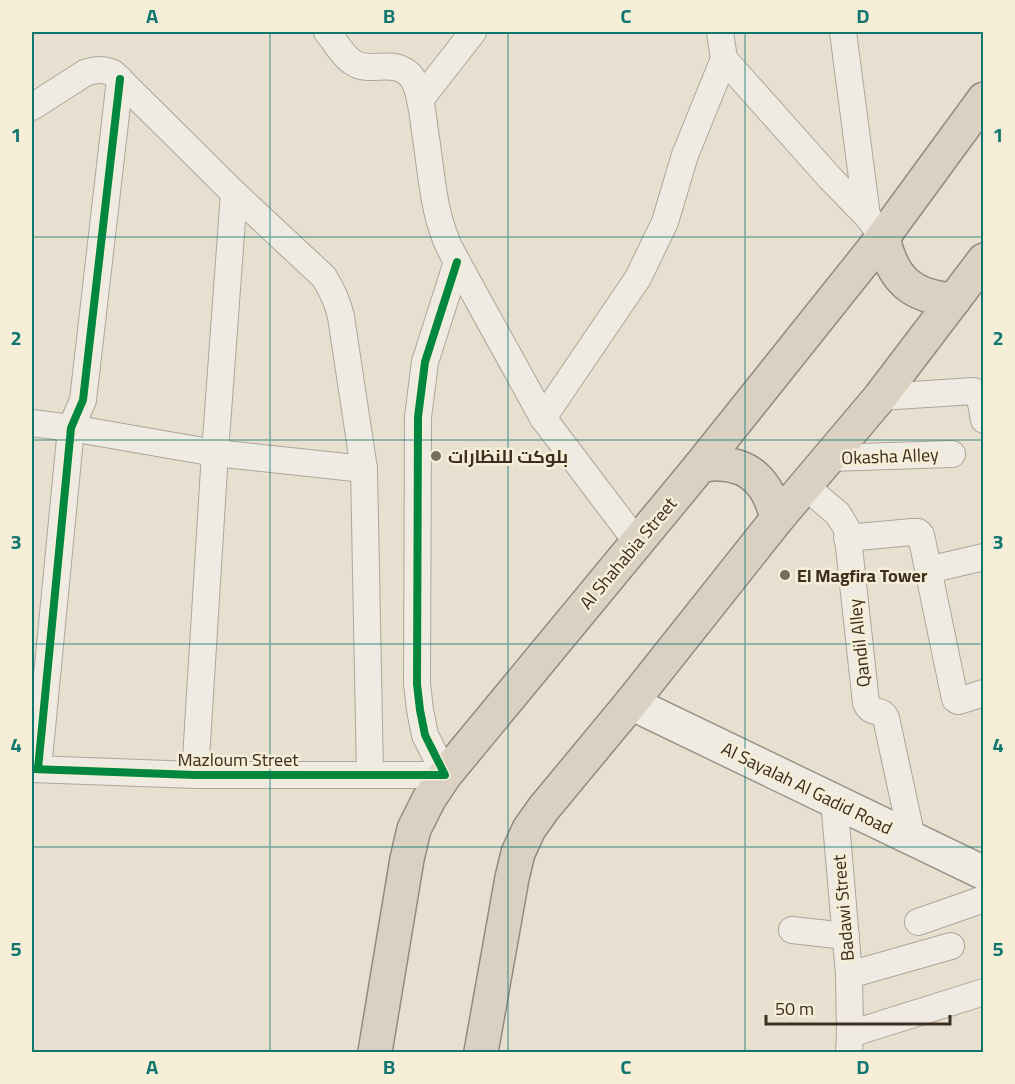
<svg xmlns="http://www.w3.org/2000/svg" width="1015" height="1084" font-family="Georgia,Cairo,serif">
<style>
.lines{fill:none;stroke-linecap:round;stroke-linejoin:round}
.street-casing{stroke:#ada599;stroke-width:28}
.secondary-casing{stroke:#9c958a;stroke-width:36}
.highway-casing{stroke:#928b80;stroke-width:36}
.street{stroke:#efebe3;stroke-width:26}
.secondary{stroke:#efebe3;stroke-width:33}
.highway{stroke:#dad1c2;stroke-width:33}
.cycleway-casing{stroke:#f7eed8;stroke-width:11}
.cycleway{stroke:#00873e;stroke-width:8}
.grid{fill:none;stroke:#0f766e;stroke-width:1.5;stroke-opacity:0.55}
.poi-dot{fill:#786c5e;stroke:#f7eed8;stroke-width:2}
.labels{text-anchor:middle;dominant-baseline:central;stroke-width:5;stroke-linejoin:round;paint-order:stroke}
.poi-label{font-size:18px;font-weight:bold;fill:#3d2e20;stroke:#f7eed8;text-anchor:start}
.street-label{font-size:18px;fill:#3d2e20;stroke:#f7eed8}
.neatline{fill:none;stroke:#0f766e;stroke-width:2}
.grid-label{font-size:20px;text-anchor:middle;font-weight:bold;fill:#0f766e}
</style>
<rect width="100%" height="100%" fill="#e7e0d1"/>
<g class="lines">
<defs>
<g id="street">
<path d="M327,32C335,41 343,57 354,63C371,74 398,56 413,79C422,94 423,121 426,138C431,170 433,207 445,237C448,246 453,254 457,262L543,418L637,542"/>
<path d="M720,32L724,59L830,178L867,216L883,237"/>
<path d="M843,32L867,216"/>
<path d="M420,100L473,32"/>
<path d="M32,107L85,73C96,69 103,69 113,73L234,193L324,277C332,290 338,302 341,317L364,469L370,775"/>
<path d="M880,397L974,391C982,397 982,411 984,420"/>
<path d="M543,418L638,278L665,222L685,155L724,59"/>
<path d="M32,423L71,428L215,453L364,469"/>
<path d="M829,458L952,454"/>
<path d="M805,486L838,514L847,529L866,703C872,717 880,706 886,718L912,838"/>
<path d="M847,538L912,532H918L921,535L955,699L958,701L984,693"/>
<path d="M928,570L984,557"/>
<path d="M32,769L195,775H445L425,735L420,710L417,684L418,417L425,362L457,262"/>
<path d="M38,769L71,428L83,400L120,79"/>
<path d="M195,775L215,453L234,193"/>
<path d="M834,800L849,975L850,1034L849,1052"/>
<path d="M918,922L981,900L984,898"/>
<path d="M792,930L846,936"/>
<path d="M849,975L951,946"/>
<path d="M850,1034L984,992"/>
</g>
<path id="secondary" d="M631,703L984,873"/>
<g id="highway">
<path d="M883,237C892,279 911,297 954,300"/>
<path d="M701,465C708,465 714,463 720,464C754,465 770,488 777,519"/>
<path d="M375,1052L407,859L414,829L429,799L445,775L701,465L883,237L984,99"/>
<path d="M481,1052L512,878L518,853L529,829L544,808L631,703L777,519L880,397L984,260"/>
</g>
</defs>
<!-- street casing -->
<use href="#street" class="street-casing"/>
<!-- secondary casing -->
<use href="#secondary" class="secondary-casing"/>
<!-- highway casing -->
<use href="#highway" class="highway-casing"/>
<!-- street -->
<use href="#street" class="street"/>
<!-- secondary -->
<use href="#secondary" class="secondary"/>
<!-- highway -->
<use href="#highway" class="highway"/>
<defs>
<g id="cycleway">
<path d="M32,769L195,775H445L425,735L420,710L417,684L418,417L425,362L457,262"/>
<path d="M38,769L71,428L83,400L120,79"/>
</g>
</defs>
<!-- cycleway casing -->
<use href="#cycleway" class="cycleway-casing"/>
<!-- cycleway -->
<use href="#cycleway" class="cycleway"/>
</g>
<!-- grid -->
<path class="grid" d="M270,32V1052M508,32V1052M745,32V1052M32,237H984M32,440H984M32,644H984M32,847H984"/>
<!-- markers -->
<g class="poi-dot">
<circle cx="436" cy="456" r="6"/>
<circle cx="785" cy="575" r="6"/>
</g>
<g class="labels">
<!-- poi labels -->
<g class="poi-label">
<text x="448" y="456">بلوكت للنظارات</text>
<text x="797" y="575">El Magfira Tower</text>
</g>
<!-- street labels -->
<g class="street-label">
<text transform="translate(890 456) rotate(-2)">Okasha Alley</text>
<text transform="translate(628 553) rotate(-50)">Al Shahabia Street</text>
<text transform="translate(859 643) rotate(-96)">Qandil Alley</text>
<text x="238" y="759">Mazloum Street</text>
<text transform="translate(807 788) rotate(26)">Al Sayalah Al Gadid Road</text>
<text transform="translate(843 908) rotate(-95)">Badawi Street</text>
</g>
</g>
<!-- border -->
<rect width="1015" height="1084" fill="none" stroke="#f7eed8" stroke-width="66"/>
<!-- scale -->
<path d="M766 1015v9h184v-9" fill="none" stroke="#3d2e20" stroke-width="3"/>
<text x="775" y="1015" font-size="18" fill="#3d2e20" stroke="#f7eed8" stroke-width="4.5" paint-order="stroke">50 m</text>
<rect x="33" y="33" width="949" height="1018" class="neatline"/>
<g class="grid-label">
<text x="152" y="23">A</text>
<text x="389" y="23">B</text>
<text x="626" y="23">C</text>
<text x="863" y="23">D</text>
<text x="16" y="142">1</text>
<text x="998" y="142">1</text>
<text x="16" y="345">2</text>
<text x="998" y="345">2</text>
<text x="16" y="549">3</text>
<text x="998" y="549">3</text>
<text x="16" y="752">4</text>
<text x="998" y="752">4</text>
<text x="16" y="956">5</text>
<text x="998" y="956">5</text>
<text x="152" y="1074">A</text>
<text x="389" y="1074">B</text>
<text x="626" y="1074">C</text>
<text x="863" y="1074">D</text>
</g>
</svg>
